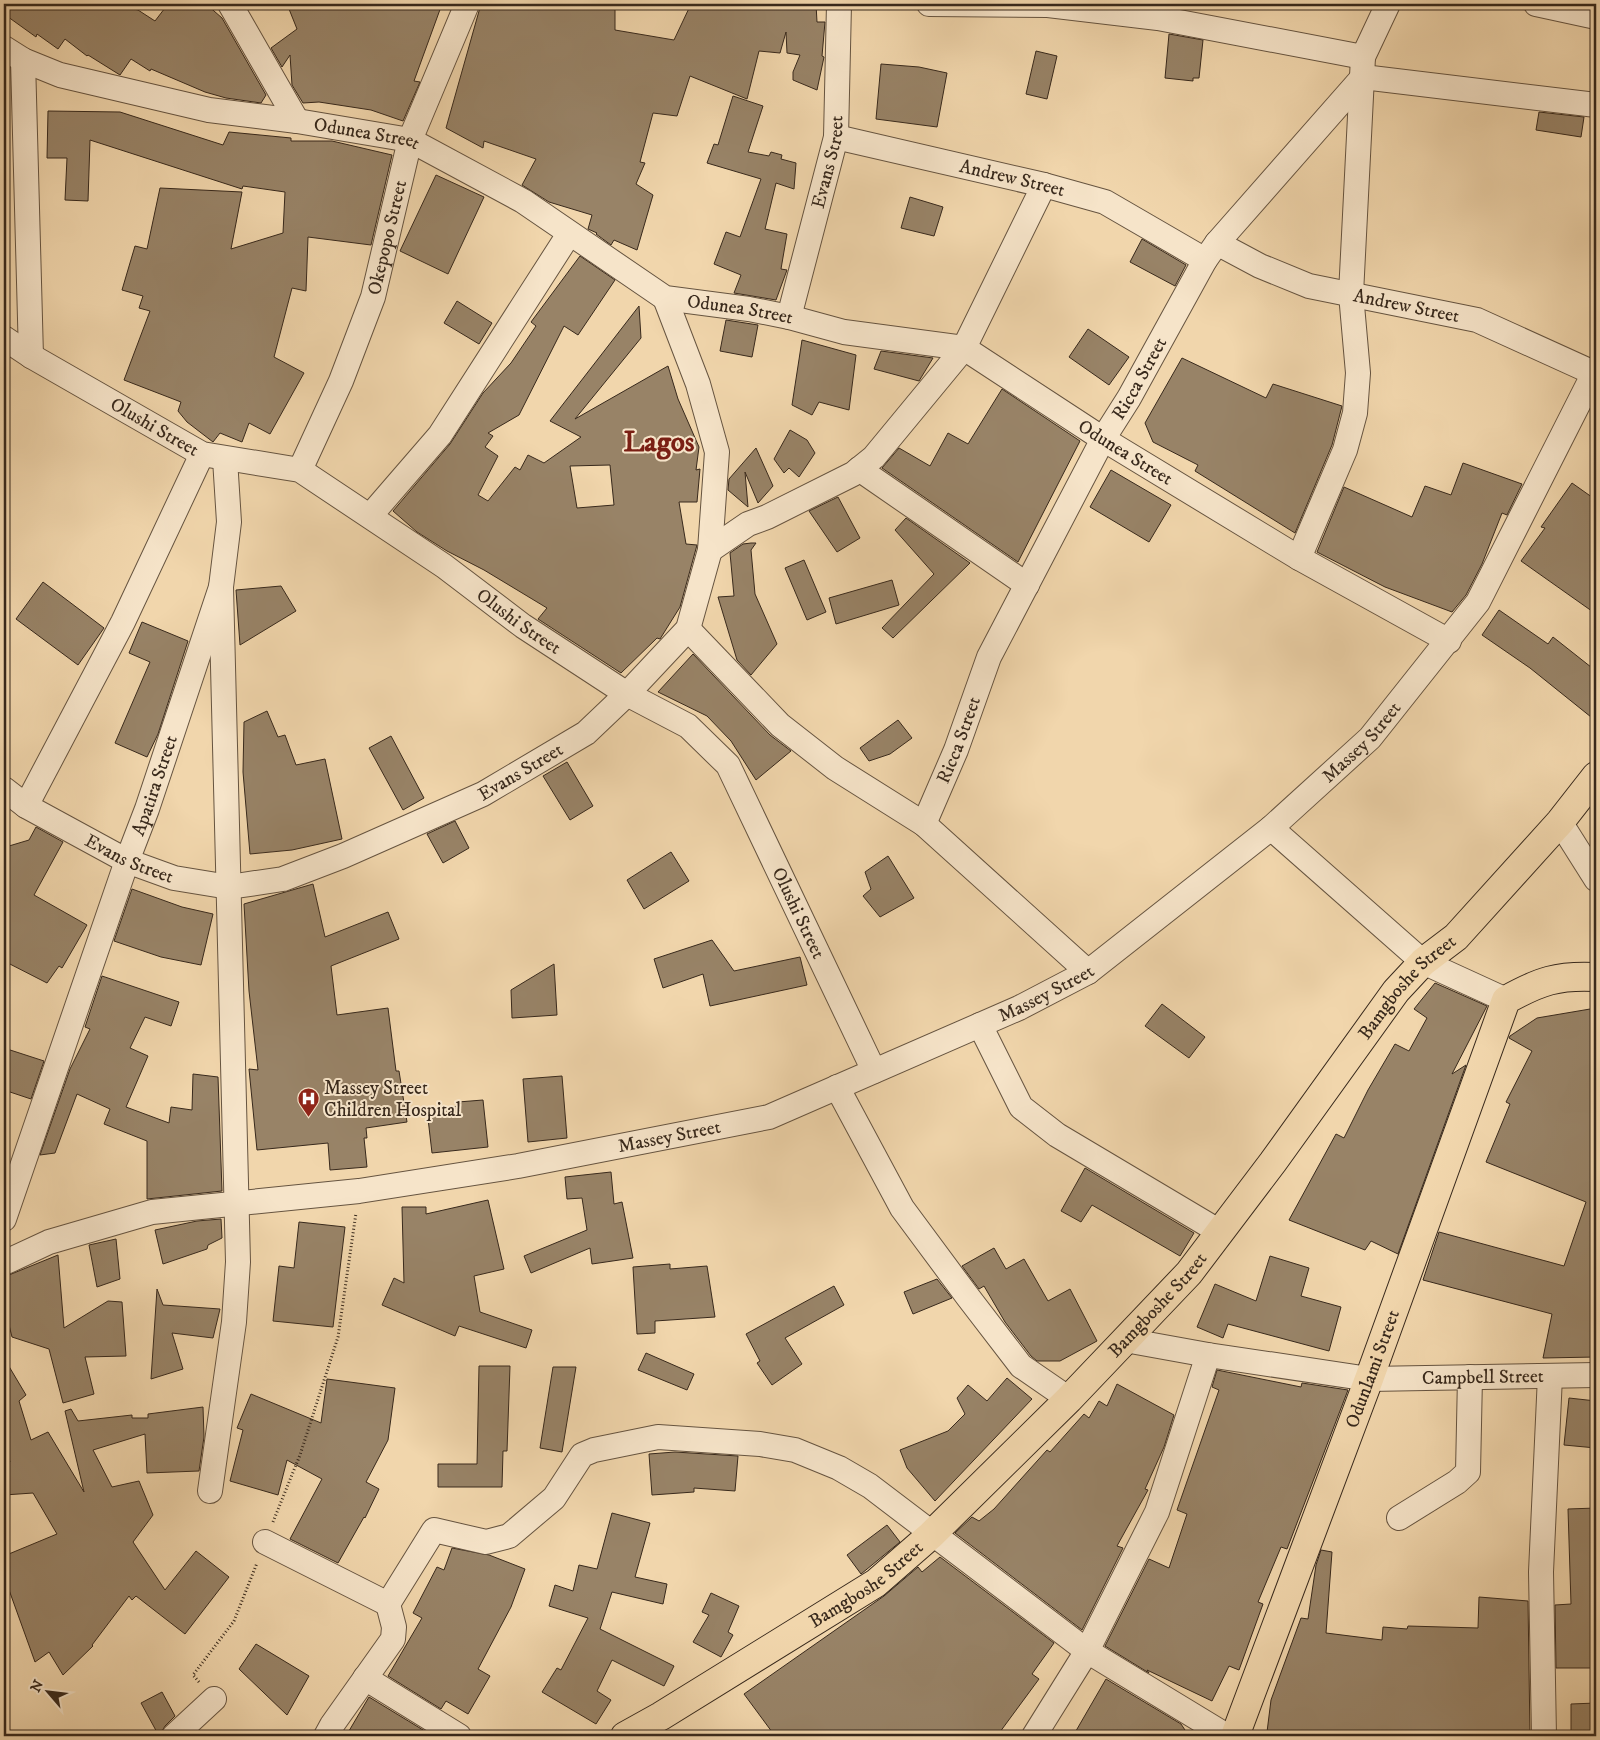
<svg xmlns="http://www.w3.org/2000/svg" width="1600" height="1740" font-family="'IM FELL DW Pica',serif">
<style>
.building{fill:#988367;stroke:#38291c;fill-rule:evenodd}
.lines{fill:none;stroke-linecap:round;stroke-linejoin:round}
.minor-casing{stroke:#665440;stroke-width:26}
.major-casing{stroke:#38291c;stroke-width:30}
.path{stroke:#38291c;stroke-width:3;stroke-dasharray:1 2.5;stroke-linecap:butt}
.minor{stroke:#f6e4c9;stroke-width:24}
.major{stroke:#f1d6ac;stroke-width:28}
.labels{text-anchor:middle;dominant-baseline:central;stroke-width:4;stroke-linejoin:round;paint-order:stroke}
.street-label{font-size:19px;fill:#38291c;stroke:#f6e4c9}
.poi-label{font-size:19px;fill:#38291c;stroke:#f6e4c9;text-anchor:start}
.town-label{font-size:29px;font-weight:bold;fill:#7a1f14;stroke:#f6e4c9}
</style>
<rect width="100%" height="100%" fill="#f1d6ac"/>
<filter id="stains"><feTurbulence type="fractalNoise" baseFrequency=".004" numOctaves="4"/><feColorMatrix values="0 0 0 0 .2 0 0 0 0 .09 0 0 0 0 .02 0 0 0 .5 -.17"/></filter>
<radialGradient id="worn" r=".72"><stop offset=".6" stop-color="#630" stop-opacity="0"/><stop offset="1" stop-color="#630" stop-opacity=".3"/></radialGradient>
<!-- building -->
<g class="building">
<path d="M4,4H115L138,10L155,21L168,4H206L222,18L266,95L261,103L226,98L205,92L151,69L150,71L131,59L120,75L88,55L87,56L65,39L58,49L37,34L36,37L4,14Z"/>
<path d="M287,4H442L414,81L420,82L403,121L371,110L319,102L303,103L292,85L290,55L282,67L271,48L297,29Z"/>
<path d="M481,4H615V30L674,40L691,4H816L817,22H825L822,56L824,57L817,90L793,80V72L800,55L787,53L786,32L780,53L759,51L747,99L690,76L677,116L653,113L640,162L645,163L636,184L653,195L637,250L614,240L611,245L596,234L597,233L588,229L592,215L549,202L522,185L536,159L484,141L483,148L446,128Z"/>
<path d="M1169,34L1203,40L1199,78H1193V81L1165,78Z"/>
<path d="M1036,51L1057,56L1047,99L1026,94Z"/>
<path d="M881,64L919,67L947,73L937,127L876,119Z"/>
<path d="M733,96L763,106L748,152L769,156L771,152L782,155L781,159L796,163L794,189L776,183L765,229L787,234L781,269L787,270L776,300L734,293L741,275L714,264L726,232L740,237L761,179L707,163L714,144L718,145Z"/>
<path d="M48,111L120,112L223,145L229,132L291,138V141H332L392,155L371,245L308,237L306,291L292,288L274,357L304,373L270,434L249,423L242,442L220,433L213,442L187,422L178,411L181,402L124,380L150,311L139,308L143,296L122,290L135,246L147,249L160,188L242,192L231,249L283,233L285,192L243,186L242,189L90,140L88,201L65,200L67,158H47Z"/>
<path d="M1539,112L1584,117L1581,137L1536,130Z"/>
<path d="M436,175L484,197L448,274L400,251Z"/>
<path d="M910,197L943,207L934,236L901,228Z"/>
<path d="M1142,239L1186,265L1175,286L1130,262Z"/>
<path d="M580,256L615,280L578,335L564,326L519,415L488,433L493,436L485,447L498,456L478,495L488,501L515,467L520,470L528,455L544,463L581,437L550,421L639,306L641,338L575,419L668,366L678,399L699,447L696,470L700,469L697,502H679L686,544L697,545L680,607L660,639L657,638L621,673L538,619L547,608L484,570L447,551L417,532L393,511L450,444L483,393L511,363L536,326L531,322ZM610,465L614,505L577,508L570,466Z"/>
<path d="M457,301L492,323L479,344L444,323Z"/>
<path d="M726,320L758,325L752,357L720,351Z"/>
<path d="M1088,329L1129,357L1109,385L1069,357Z"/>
<path d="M802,340L856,355L849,410L819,402L812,415L792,405Z"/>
<path d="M881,351L933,358L919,381L874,369Z"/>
<path d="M1182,358L1266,398L1273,384L1342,406L1332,445L1295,533L1195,471L1198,465L1153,442L1145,423Z"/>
<path d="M1002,389L1080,441L1018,562L882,468L899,448L930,466L948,433L968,444Z"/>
<path d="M790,430L807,440L815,453L799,477L789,468L784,473L774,459Z"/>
<path d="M756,448L773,486L758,503L745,472L748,507L728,490L729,479Z"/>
<path d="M1463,463L1522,484L1507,515L1502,513L1482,564L1466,595L1452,612L1385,587L1317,552L1344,487L1412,517L1425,486L1451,495Z"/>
<path d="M1111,470L1171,505L1149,542L1090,507Z"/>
<path d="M1572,483L1596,500V614L1521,561L1545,528L1541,527Z"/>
<path d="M838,497L860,538L837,552L809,511Z"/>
<path d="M906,518L970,563L893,638L882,628L934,574L895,530Z"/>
<path d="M751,543H756L751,550L755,594L777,644L751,675L737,660L718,597L734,596L730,553L743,544Z"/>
<path d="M804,560L826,612L807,620L785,568Z"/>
<path d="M892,580L899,605L836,624L829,598Z"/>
<path d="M43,582L104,628L78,665L16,619Z"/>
<path d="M281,586L296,611L240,645L236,590Z"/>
<path d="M1499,610L1548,644L1553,637L1596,671V721L1530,668L1482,635Z"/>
<path d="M142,622L188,641L158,734L147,757L115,743L150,662L129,653Z"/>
<path d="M693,654L770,735L791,751L756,780L731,741L707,716L658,692Z"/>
<path d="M267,711L278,737L285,735L296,765L325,759L342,839L292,850L250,854L243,772L244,722Z"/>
<path d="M898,720L912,738L890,754L869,761L860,748Z"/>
<path d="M391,736L424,798L403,810L369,748Z"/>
<path d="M567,762L593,806L570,820L543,776Z"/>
<path d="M455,821L469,848L443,863L427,834Z"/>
<path d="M36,827L63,842L34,895L87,925L62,968L59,966L47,983L4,961V868L9,846L29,840Z"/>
<path d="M671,852L689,881L644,909L627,880Z"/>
<path d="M888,856L914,898L880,917L863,896L871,889L865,872Z"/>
<path d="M313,884L325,937L388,912L399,939L331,966L337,1015L388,1008L396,1071H399L407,1122L366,1128L367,1138H364L367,1167L330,1170L328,1143L257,1150L249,1069L258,1070L249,991L244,904Z"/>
<path d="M132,889L182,907L213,914L201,965L161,957L114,941Z"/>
<path d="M712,940L734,971L800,957L807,985L710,1006L703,974L663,988L654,959Z"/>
<path d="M554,964L557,1015L512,1018L511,990Z"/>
<path d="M102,976L179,1002L171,1026L145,1017L130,1048L148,1056L126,1107L169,1123L171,1107L192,1110L193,1074L218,1077L222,1191L147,1199V1141L104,1124L110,1109L77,1094L55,1153L40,1155L70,1069L90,1029L85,1027Z"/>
<path d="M1435,983L1487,1006L1452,1074L1466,1065L1398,1254L1371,1241L1365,1250L1289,1220L1336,1134L1344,1138L1368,1090L1395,1044L1409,1051L1427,1018L1414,1009Z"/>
<path d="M1162,1004L1205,1037L1189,1058L1145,1026Z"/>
<path d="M1596,1008V1357L1543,1358L1552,1314L1423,1280L1439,1232L1564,1266L1586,1202L1486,1162L1510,1104L1506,1102L1532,1051L1509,1038L1510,1036L1537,1018Z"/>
<path d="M4,1048L44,1061L31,1099L4,1090Z"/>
<path d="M562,1076L567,1138L528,1142L523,1079Z"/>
<path d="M483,1100L488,1147L432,1153L427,1110L459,1106L458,1102Z"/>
<path d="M1085,1168L1194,1233L1180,1256L1092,1205L1081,1222L1061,1211Z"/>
<path d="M611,1172L614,1204L622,1202L633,1258L592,1264L590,1248L531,1273L524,1256L587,1230L582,1198L567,1199L565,1177Z"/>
<path d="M488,1200L504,1269L474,1276L480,1312L532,1330L526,1348L459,1326L455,1336L382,1305L394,1278L404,1283L402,1207H426V1214Z"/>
<path d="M221,1219L222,1238L208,1245L207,1249L163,1264L155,1230L197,1221Z"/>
<path d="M299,1222L345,1227L333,1327L273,1321L279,1266L294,1268Z"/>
<path d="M116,1239L120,1279L97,1287L89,1245Z"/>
<path d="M994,1248L1006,1269L1024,1259L1048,1301L1070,1289L1097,1341L1060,1361H1037L1031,1356L1005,1322L984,1286L979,1289L962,1266Z"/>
<path d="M58,1255L64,1328L108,1301L122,1302L126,1356L85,1357L94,1394L63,1403L49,1349L12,1337L4,1305V1277Z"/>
<path d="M1270,1256L1309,1268L1301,1296L1341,1307L1329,1351L1228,1324L1223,1338L1197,1327L1215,1284L1256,1301Z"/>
<path d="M670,1264V1269L707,1266L715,1317L655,1321V1333L637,1334L633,1267Z"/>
<path d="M937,1279L952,1298L913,1314L904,1292Z"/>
<path d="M834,1286L844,1305L785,1338L802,1364L772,1385L757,1363L760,1361L746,1334Z"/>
<path d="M157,1289L163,1305L220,1309L213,1338L172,1333L183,1369L151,1379Z"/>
<path d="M646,1353L694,1374L687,1390L638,1370Z"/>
<path d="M4,1358L26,1395L19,1401L31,1440L48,1432L84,1492L65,1411L71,1409L78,1421L132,1415V1418H148V1414L203,1407L204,1437L199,1471L147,1473L145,1434L93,1450L112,1487L139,1481L153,1515L133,1542L165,1590L196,1551L229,1577L185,1634L136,1596L132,1600L129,1596L92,1645L93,1646L63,1675L49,1652L35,1662L4,1576V1556L57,1534L33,1493L4,1495V1462H10L4,1441Z"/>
<path d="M479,1366H510L507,1451H503L502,1487H438V1464H477Z"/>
<path d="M553,1367H576L562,1452L540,1448Z"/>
<path d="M1217,1370L1301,1387L1302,1383L1348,1390L1287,1549L1281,1547L1258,1602L1263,1604L1239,1670L1229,1666L1212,1701L1147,1670L1149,1673L1105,1646L1149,1559L1169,1568L1187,1514L1177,1510L1219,1390L1212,1387Z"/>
<path d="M1007,1378L1032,1399L935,1501L907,1468L900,1450L948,1431L965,1414L957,1398L968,1385L987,1401Z"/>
<path d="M327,1379L395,1388L388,1440L366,1482L379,1489L365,1518L364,1517L338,1563L290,1539L322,1479L287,1460L278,1495L230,1481L243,1430L237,1428L251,1394L321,1423Z"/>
<path d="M1117,1384L1174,1415L1164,1447L1145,1489L1148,1490L1117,1546L1123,1548L1082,1630L955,1533L972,1517L979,1521L994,1509L1047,1450L1050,1452L1084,1414L1089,1418L1099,1401L1107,1406Z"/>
<path d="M1569,1398L1596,1401V1448L1564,1445Z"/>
<path d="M675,1452L738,1456L735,1491L694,1488V1492L652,1495L649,1454Z"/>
<path d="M1596,1508V1668H1556L1555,1605L1571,1604L1568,1509Z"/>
<path d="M612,1513L650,1523L635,1577L667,1584L663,1604L612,1592L600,1629L674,1666L664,1686L612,1660L597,1691L611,1700L596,1724L542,1692L557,1668L561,1670L588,1618L549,1606L555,1585L573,1591L579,1565L597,1569Z"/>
<path d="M887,1525L900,1542L861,1574L847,1555Z"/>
<path d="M452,1548L489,1555L525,1569L511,1607L478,1669L490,1676L468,1714L446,1701L441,1709L388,1676L422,1618L413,1613L437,1567L444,1570Z"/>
<path d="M1321,1550L1332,1552L1326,1633L1382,1640L1383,1627L1407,1629L1408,1626L1478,1628L1479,1597L1528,1601L1530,1736H1301L1267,1732L1271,1700L1301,1618L1308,1619L1316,1565Z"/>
<path d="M940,1557L1054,1643L1032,1674L1039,1679L997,1736H775L744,1694L884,1596L918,1567L922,1572Z"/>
<path d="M711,1593L739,1606L728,1632L733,1635L721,1657L693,1642L709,1615L702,1612Z"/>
<path d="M256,1644L309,1676L287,1715L239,1669Z"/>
<path d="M1106,1679L1181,1724L1189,1736H1073Z"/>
<path d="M162,1692L175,1716L165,1726L159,1736L141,1703Z"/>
<path d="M369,1697L428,1733L426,1736H346Z"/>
<path d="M1596,1703V1736H1571V1704Z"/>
</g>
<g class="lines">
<defs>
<g id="minor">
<path d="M230,4L297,121"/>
<path d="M929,4L1048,5L1158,18L1363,57"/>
<path d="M1536,4L1596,17"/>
<path id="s1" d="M4,48L23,60L60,75L209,110L297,121L410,140L523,201L665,298L749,309L789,317L844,332L964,348L1103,439L1299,558L1449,641"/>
<path d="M23,60L31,356"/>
<path id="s2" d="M836,137L1044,185L1105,202L1205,260"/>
<path id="s3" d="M1217,243L1260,266L1309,286L1477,320L1596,374"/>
<path id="s4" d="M789,317L836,137L839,4"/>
<path id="s5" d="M4,338L31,356L202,454L300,470L444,566L523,626L627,694L688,726L728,765L874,1071"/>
<path d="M859,469L1027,585"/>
<path id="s6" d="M300,470L341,381L373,297L410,140L467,4"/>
<path d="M370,516L440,435L569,234"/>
<path d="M710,550L748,524L767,517L853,474L874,457L964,348L1044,185"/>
<path d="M1299,558L1345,450L1355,413L1358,373L1351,294L1363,57L1388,4"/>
<path d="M688,629L780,725L835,768L924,824L1088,972"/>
<path id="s7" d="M4,789L26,806L127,861L174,878L229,887L283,879L343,856L483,794L586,733L627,694L688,629L710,550L717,452L698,384L665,298"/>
<path d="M26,806L123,622L202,454"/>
<path d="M1560,822L1596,879"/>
<path id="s8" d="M924,824L956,750L989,657L1103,439L1129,398L1205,260L1217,243L1363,77L1596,105"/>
<path d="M1271,828L1423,962L1506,1000"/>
<path d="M980,1025L1021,1107L1057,1135L1220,1232"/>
<path d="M837,1087L902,1208L968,1297L1021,1366L1069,1399"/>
<path id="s9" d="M4,1219L127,861L147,809L221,587L229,522L225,459"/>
<path id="s10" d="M4,1263L49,1242L152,1212L359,1191L518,1166L769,1117L1019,1008L1088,972L1271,828L1370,738L1478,602L1596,369"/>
<path id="s11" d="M1125,1340L1208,1355L1369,1379L1596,1375"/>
<path d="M210,1491L234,1322L238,1262L221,587"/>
<path d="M1399,1518L1457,1482L1468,1472L1470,1377"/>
<path d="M265,1542L388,1604"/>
<path d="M365,1678L459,1736"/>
<path d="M174,1736L214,1699"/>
<path d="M326,1736L332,1725L393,1639L394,1627L388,1604L434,1530L486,1542L509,1536L554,1498L582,1455L594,1450L658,1437L760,1444L795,1450L839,1468L870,1486L1087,1651L1227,1736"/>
<path d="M1034,1736L1087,1651L1157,1512L1208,1355"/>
<path d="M1544,1736L1541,1572L1550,1376"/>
</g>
<g id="major">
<path id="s12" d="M625,1736L661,1716L876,1583L931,1535L1069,1399L1189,1273L1273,1162L1396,991L1423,962L1456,937L1560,822L1596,776"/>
<path id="s13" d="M1235,1736L1369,1379L1506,1000C1540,981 1558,975 1596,977"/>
</g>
</defs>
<!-- minor casing -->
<use href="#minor" class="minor-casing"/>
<!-- major casing -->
<use href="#major" class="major-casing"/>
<!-- path -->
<g class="path">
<path d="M273,1522L300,1455L338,1337L356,1213"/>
<path d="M199,1682L193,1675L234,1621L257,1563"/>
</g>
<!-- minor -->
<use href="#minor" class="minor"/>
<!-- major -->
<use href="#major" class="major"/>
</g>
<!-- icons -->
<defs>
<symbol id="hospital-pin" viewBox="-11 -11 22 30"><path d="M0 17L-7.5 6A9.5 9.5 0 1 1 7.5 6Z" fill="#8f2418" stroke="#f6e4c9"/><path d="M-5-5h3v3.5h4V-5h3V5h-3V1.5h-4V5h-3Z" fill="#fff"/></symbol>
</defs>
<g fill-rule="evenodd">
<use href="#hospital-pin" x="296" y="1086" width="25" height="34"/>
</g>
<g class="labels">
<!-- street labels -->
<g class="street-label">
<text stroke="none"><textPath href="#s1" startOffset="375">Odunea Street</textPath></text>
<text stroke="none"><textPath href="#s4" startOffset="160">Evans Street</textPath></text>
<text stroke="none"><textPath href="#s2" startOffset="181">Andrew Street</textPath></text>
<text stroke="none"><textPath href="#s6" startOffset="249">Okepopo Street</textPath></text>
<text stroke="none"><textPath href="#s3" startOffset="201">Andrew Street</textPath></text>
<text stroke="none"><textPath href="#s1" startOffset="795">Odunea Street</textPath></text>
<text stroke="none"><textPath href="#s8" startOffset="496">Ricca Street</textPath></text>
<text stroke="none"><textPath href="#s5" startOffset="175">Olushi Street</textPath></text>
<text stroke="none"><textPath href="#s1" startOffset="1215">Odunea Street</textPath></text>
<text stroke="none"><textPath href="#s5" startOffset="595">Olushi Street</textPath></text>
<text stroke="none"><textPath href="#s8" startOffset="91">Ricca Street</textPath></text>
<text stroke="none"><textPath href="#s10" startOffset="1490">Massey Street</textPath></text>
<text stroke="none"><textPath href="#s7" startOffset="564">Evans Street</textPath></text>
<text stroke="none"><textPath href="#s9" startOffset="459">Apatira Street</textPath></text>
<text stroke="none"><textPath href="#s7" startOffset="144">Evans Street</textPath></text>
<text stroke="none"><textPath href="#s5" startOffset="1014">Olushi Street</textPath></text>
<text stroke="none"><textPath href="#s12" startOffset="1095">Bamgboshe Street</textPath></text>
<text stroke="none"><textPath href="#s10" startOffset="1085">Massey Street</textPath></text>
<text stroke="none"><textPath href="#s10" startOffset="680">Massey Street</textPath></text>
<text stroke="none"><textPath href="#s12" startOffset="690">Bamgboshe Street</textPath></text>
<text stroke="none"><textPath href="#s13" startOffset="392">Odunlami Street</textPath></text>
<text stroke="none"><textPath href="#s11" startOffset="361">Campbell Street</textPath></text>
<text stroke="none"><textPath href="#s12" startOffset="285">Bamgboshe Street</textPath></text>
</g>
<!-- poi labels -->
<g class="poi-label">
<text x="324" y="1088">Massey Street<tspan x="324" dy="22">Children Hospital</tspan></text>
</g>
<!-- town labels -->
<g class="town-label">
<text x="659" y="443">Lagos</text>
</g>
</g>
<!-- margin -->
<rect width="1600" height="1740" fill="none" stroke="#f1d6ac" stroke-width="20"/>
<rect x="5" y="5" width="1590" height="1730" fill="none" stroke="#38291c" stroke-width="2.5"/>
<rect x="10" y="10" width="1580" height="1720" fill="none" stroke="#38291c"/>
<!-- north arrow -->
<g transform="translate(48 1692) rotate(298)" stroke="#f6e4c9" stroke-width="4" paint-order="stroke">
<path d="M0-4L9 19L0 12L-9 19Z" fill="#38291c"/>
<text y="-8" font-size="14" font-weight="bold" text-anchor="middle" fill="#38291c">N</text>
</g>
<rect width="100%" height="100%" filter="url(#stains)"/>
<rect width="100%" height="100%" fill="url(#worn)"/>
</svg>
